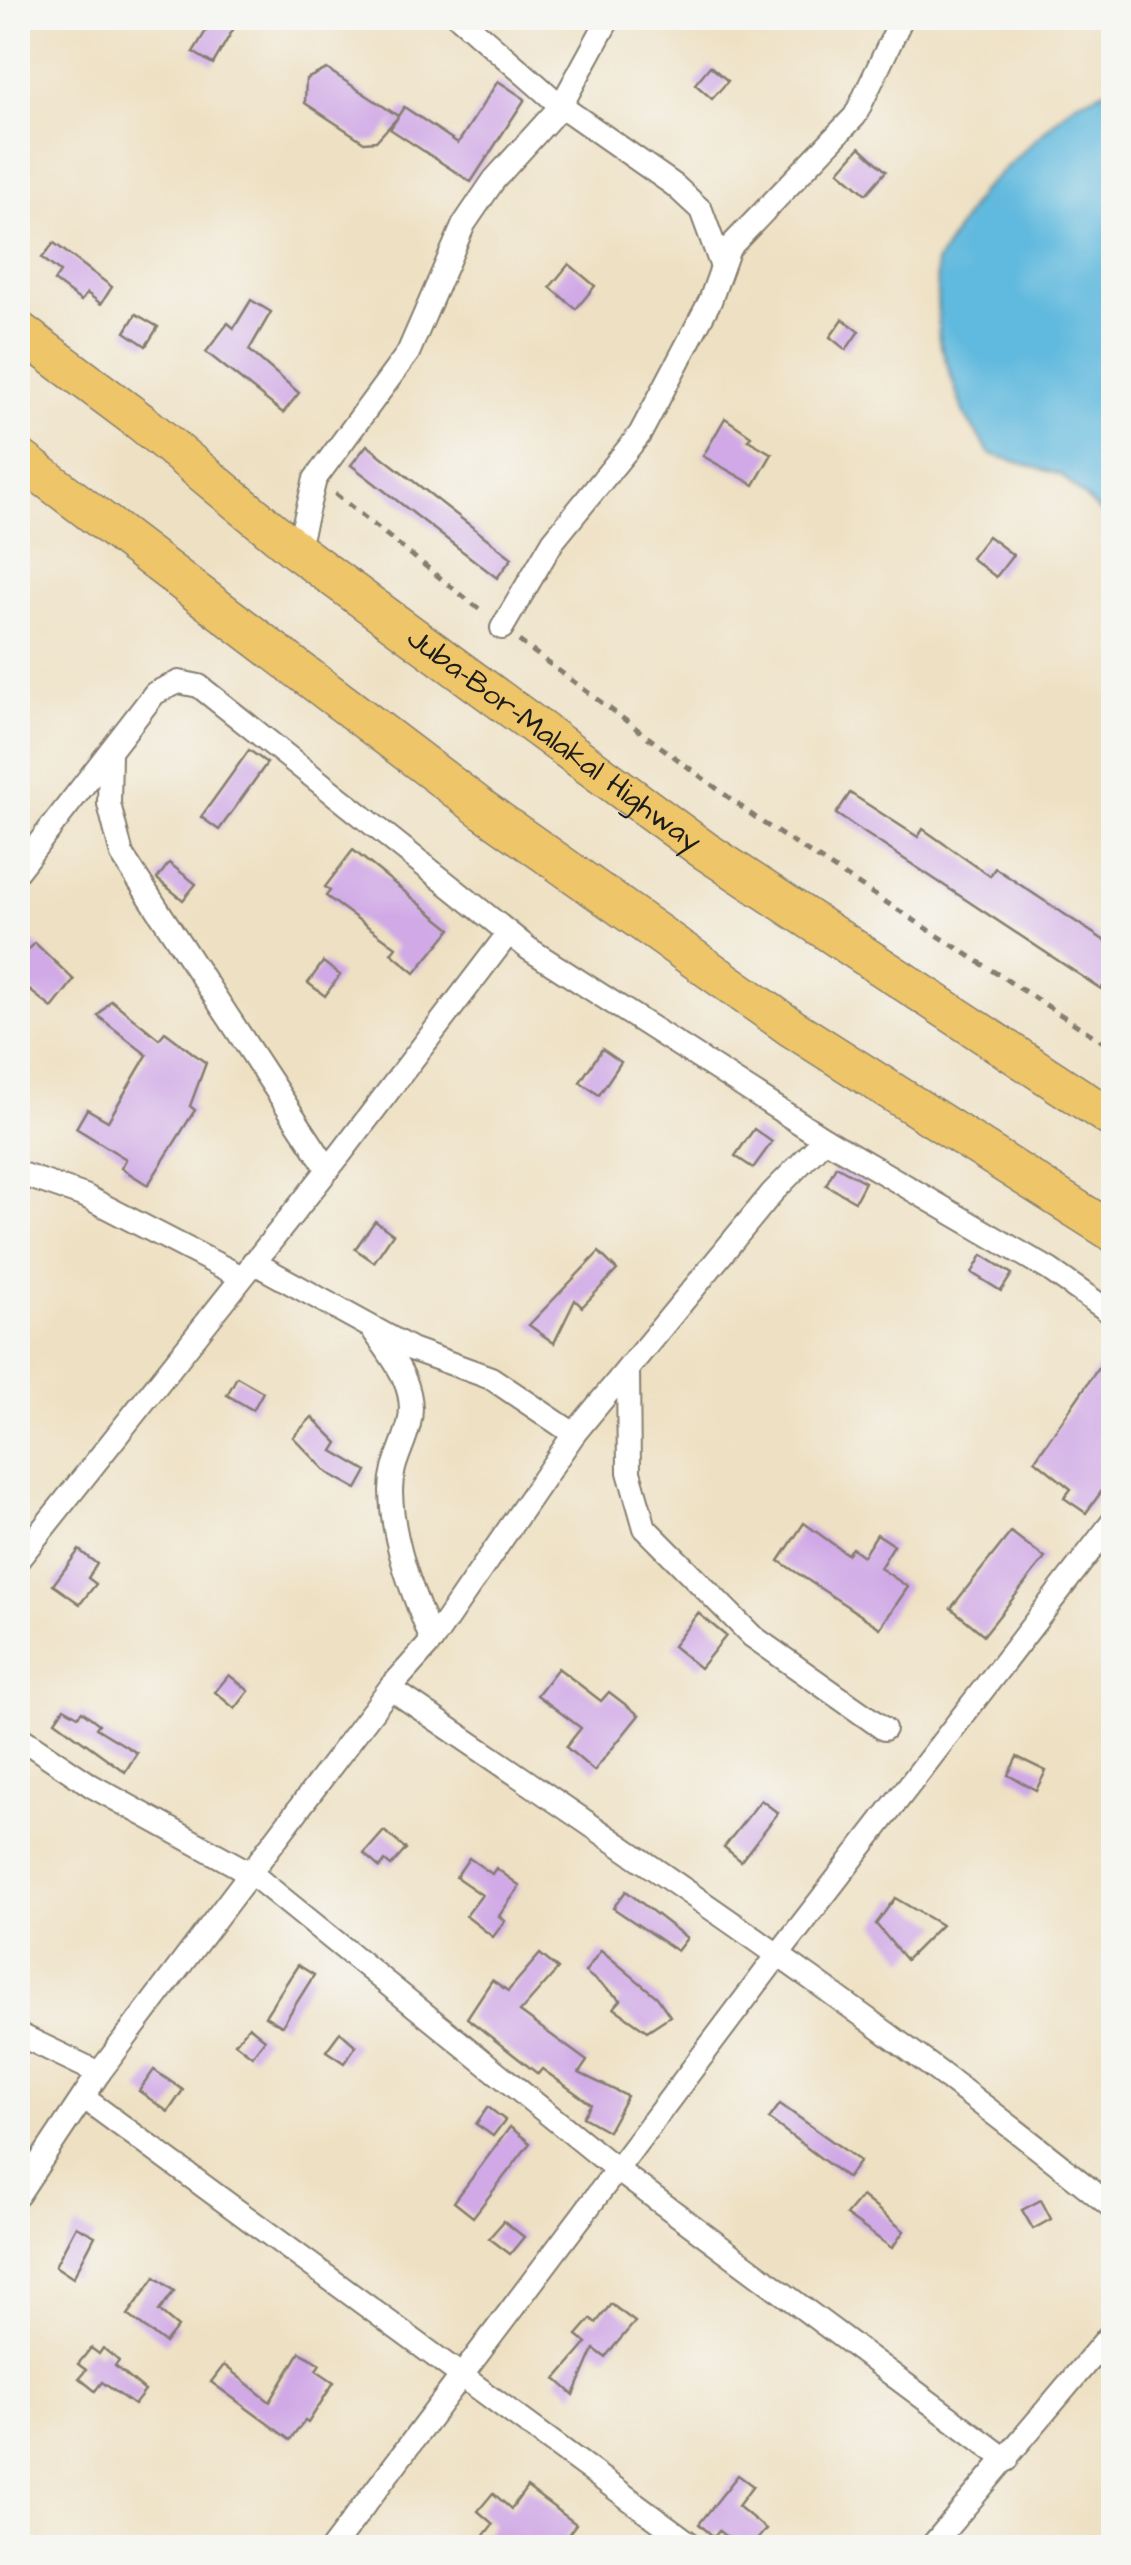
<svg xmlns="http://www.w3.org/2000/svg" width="1131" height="2565" font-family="'Architects Daughter',sans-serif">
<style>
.water{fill:#60b9de;stroke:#3e6a7d;stroke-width:2.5}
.building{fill:#d0a9e6}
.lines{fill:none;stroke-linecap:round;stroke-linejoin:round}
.minor-casing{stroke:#857e6f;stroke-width:26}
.trunk-casing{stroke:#857e6f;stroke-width:41}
.path{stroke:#857e6f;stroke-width:5;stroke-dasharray:8 8;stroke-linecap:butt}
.minor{stroke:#fff;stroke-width:22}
.trunk{stroke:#eec569;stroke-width:38}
.labels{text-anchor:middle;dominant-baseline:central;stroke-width:8;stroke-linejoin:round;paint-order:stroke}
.street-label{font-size:30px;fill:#1c1c1c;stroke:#f6f6f2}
</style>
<rect width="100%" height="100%" fill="#f6f6f2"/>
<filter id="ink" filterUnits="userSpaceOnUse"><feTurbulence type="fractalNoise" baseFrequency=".01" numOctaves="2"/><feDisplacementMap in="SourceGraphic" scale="20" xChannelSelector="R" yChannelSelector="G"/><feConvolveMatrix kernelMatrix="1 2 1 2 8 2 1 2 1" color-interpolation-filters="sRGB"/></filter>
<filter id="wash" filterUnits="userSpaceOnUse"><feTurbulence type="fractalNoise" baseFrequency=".0048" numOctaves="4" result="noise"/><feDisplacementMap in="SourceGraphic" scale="40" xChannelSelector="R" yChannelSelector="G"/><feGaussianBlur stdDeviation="2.25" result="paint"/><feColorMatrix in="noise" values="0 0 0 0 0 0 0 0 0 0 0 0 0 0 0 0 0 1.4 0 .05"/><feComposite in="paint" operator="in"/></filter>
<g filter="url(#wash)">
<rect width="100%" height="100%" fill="#eee0c2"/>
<!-- water -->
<path class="water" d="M1113,87V524L1061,475L990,454L964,414L939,340L936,263L980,192L1074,103Z"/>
<g id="blocks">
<!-- building -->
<g class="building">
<path d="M214,18L234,28L213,64L193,52Z"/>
<path d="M710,66L728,81L712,99L695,84Z"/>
<path d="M327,69L398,116L404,107L458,143L498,81L525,99L471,182L390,129L398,117L376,141L364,142L305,103L306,79Z"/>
<path d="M860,147L886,171L866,194L839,171Z"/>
<path d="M54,243L112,287L101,304L87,293L81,301L54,281L60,272L42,258Z"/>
<path d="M569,264L595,286L576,309L550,287Z"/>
<path d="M251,300L271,312L249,350L299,393L283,413L206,352L228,323L234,328Z"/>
<path d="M136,314L158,327L146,346L125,332Z"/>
<path d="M843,319L859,331L846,350L830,337Z"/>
<path d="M725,418L751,436L748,440L772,454L754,485L703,456Z"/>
<path d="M367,445L512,558L497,578L351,465Z"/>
<path d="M988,536L1013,555L996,577L971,558Z"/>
<path d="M249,750L267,763L219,830L201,817Z"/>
<path d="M850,793L918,837L923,829L990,876L995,868L1114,947V971L1101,989L836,814Z"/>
<path d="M353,850L451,929L415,973L391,953L396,947L326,896L330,891L325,887Z"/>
<path d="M169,863L196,884L183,900L157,879Z"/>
<path d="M35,943L74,980L52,1008L18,981V960Z"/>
<path d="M323,962L340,975L325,996L308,983Z"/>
<path d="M111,1000L159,1039L165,1032L206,1063L190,1106L195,1110L148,1185L121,1168L126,1159L76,1128L87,1109L108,1121L147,1055L98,1016Z"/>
<path d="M602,1049L621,1062L599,1095L580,1082Z"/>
<path d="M754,1129L772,1142L753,1168L735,1156Z"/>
<path d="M836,1166L865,1182L855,1201L826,1185Z"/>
<path d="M375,1221L393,1234L374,1262L355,1249Z"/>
<path d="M599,1252L617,1270L582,1307L575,1300L554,1343L529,1325Z"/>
<path d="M982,1255L1012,1274L1001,1291L972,1273Z"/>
<path d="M1114,1345V1474L1086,1513L1064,1498L1071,1489L1035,1460Z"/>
<path d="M237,1377L263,1392L253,1410L227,1395Z"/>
<path d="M312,1417L338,1443L333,1451L367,1471L357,1489L328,1473L293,1437Z"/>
<path d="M804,1523L847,1554L852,1548L863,1556L877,1534L894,1545L880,1568L908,1587L880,1628L779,1561Z"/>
<path d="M1011,1532L1045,1558L984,1635L951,1608Z"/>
<path d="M79,1550L97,1564L88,1578L96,1584L80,1604L53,1585Z"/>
<path d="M698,1613L726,1636L700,1668L673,1646Z"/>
<path d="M558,1668L601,1701L609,1692L639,1715L594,1771L566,1747L581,1728L537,1695Z"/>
<path d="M229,1675L249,1691L235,1709L215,1692Z"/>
<path d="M64,1708L78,1716L82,1711L99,1724L96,1728L137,1753L125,1772L55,1721Z"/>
<path d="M1017,1757L1046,1771L1036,1790L1008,1775Z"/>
<path d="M761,1800L778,1813L741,1861L724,1847Z"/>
<path d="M384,1831L406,1849L391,1866L385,1861L380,1868L364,1854Z"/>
<path d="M469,1858L492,1874L496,1868L520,1886L499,1916L505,1921L493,1937L466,1916L482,1895L456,1877Z"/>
<path d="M626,1891L687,1938L677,1951L613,1908Z"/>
<path d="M895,1898L941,1925L906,1960L876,1924Z"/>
<path d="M601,1950L657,1997L670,2016L647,2031L614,2008L621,2000L585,1972Z"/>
<path d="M540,1954L558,1969L520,2012L587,2061L579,2073L627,2096L608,2131L583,2117L591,2104L542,2069L538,2074L467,2018L492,1980L508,1991Z"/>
<path d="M298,1965L314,1975L282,2026L265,2016Z"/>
<path d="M249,2026L265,2039L252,2056L235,2043Z"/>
<path d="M340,2032L356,2046L344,2063L326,2051Z"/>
<path d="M154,2070L183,2090L168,2112L139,2091Z"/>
<path d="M780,2104L860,2161L847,2178L769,2119Z"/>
<path d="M488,2107L505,2120L493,2136L476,2124Z"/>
<path d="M510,2127L530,2143L473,2217L454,2202Z"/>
<path d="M862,2196L904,2231L892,2248L846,2215Z"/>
<path d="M1041,2200L1051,2219L1033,2229L1022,2210Z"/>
<path d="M504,2221L524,2237L510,2254L489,2238Z"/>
<path d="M76,2226L95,2236L73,2278L55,2266Z"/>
<path d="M155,2277L174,2291L159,2311L178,2327L165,2343L128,2315Z"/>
<path d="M611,2304L635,2322L605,2357L594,2349L574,2395L556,2379L587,2343L577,2335L591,2319L596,2323Z"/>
<path d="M91,2348L99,2354L103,2348L119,2361L115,2366L145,2391L134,2405L102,2382L95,2391L79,2378L86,2370L78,2364Z"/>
<path d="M300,2352L320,2364L316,2370L334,2382L308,2423L305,2421L290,2440L211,2382L224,2365L270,2402Z"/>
<path d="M738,2475L753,2486L738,2506L766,2529L750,2548H740L719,2531L714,2537L699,2524Z"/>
<path d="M527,2487L576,2524L558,2548H474L493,2524L478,2511L493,2493L511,2509Z"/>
</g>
</g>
</g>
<g filter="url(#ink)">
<use href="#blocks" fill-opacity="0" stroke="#857e6f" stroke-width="2.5"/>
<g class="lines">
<defs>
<g id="minor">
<path d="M460,18L561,106L674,185L701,210L722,267"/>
<path d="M297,551L315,479L408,353L464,224L494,180L561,106L609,18"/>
<path d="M502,628L553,541L640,434L710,301L729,248L855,116L902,18"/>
<path d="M110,752L109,804L122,855L328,1169"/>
<path d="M18,870L155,693L179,682L199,686L529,949L825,1139L1050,1270L1114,1315"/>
<path d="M18,1173L85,1196L242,1277"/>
<path d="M253,1262L411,1349L491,1378L574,1434"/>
<path d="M375,1333C394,1359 418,1389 409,1424C403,1449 391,1464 391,1491C392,1543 413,1594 432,1641"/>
<path d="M628,1369L629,1472L645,1528L752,1636L884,1729"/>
<path d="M18,1560L342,1152L508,934"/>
<path d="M390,1688C635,1856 884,2020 1114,2209"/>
<path d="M18,1736L92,1786L252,1874L616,2169L1007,2460"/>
<path d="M18,2034L99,2073"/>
<path d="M84,2098L696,2548"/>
<path d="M18,2195L99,2073L390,1688L432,1641L574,1434L772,1193L825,1139"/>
<path d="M332,2548L778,1955L1114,1520"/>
<path d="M930,2548L1114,2330"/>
</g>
<g id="trunk">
<path id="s1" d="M18,330L141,422L297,551L704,850L1114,1120"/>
<path d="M18,457L485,811L792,1028L1114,1233"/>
</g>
</defs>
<!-- minor casing -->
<use href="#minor" class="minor-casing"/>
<!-- trunk casing -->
<use href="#trunk" class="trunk-casing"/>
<!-- path -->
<g class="path">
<path d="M335,494L483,612"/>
<path d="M519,641L763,823L1114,1049"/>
</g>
<!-- minor -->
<use href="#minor" class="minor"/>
<!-- trunk -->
<use href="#trunk" class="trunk"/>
</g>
</g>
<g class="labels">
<!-- street labels -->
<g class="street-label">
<text stroke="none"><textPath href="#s1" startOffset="675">Juba-Bor-Malakal Highway</textPath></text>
</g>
</g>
<!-- margin -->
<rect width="1131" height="2565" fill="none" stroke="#f6f6f2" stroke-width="60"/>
</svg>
